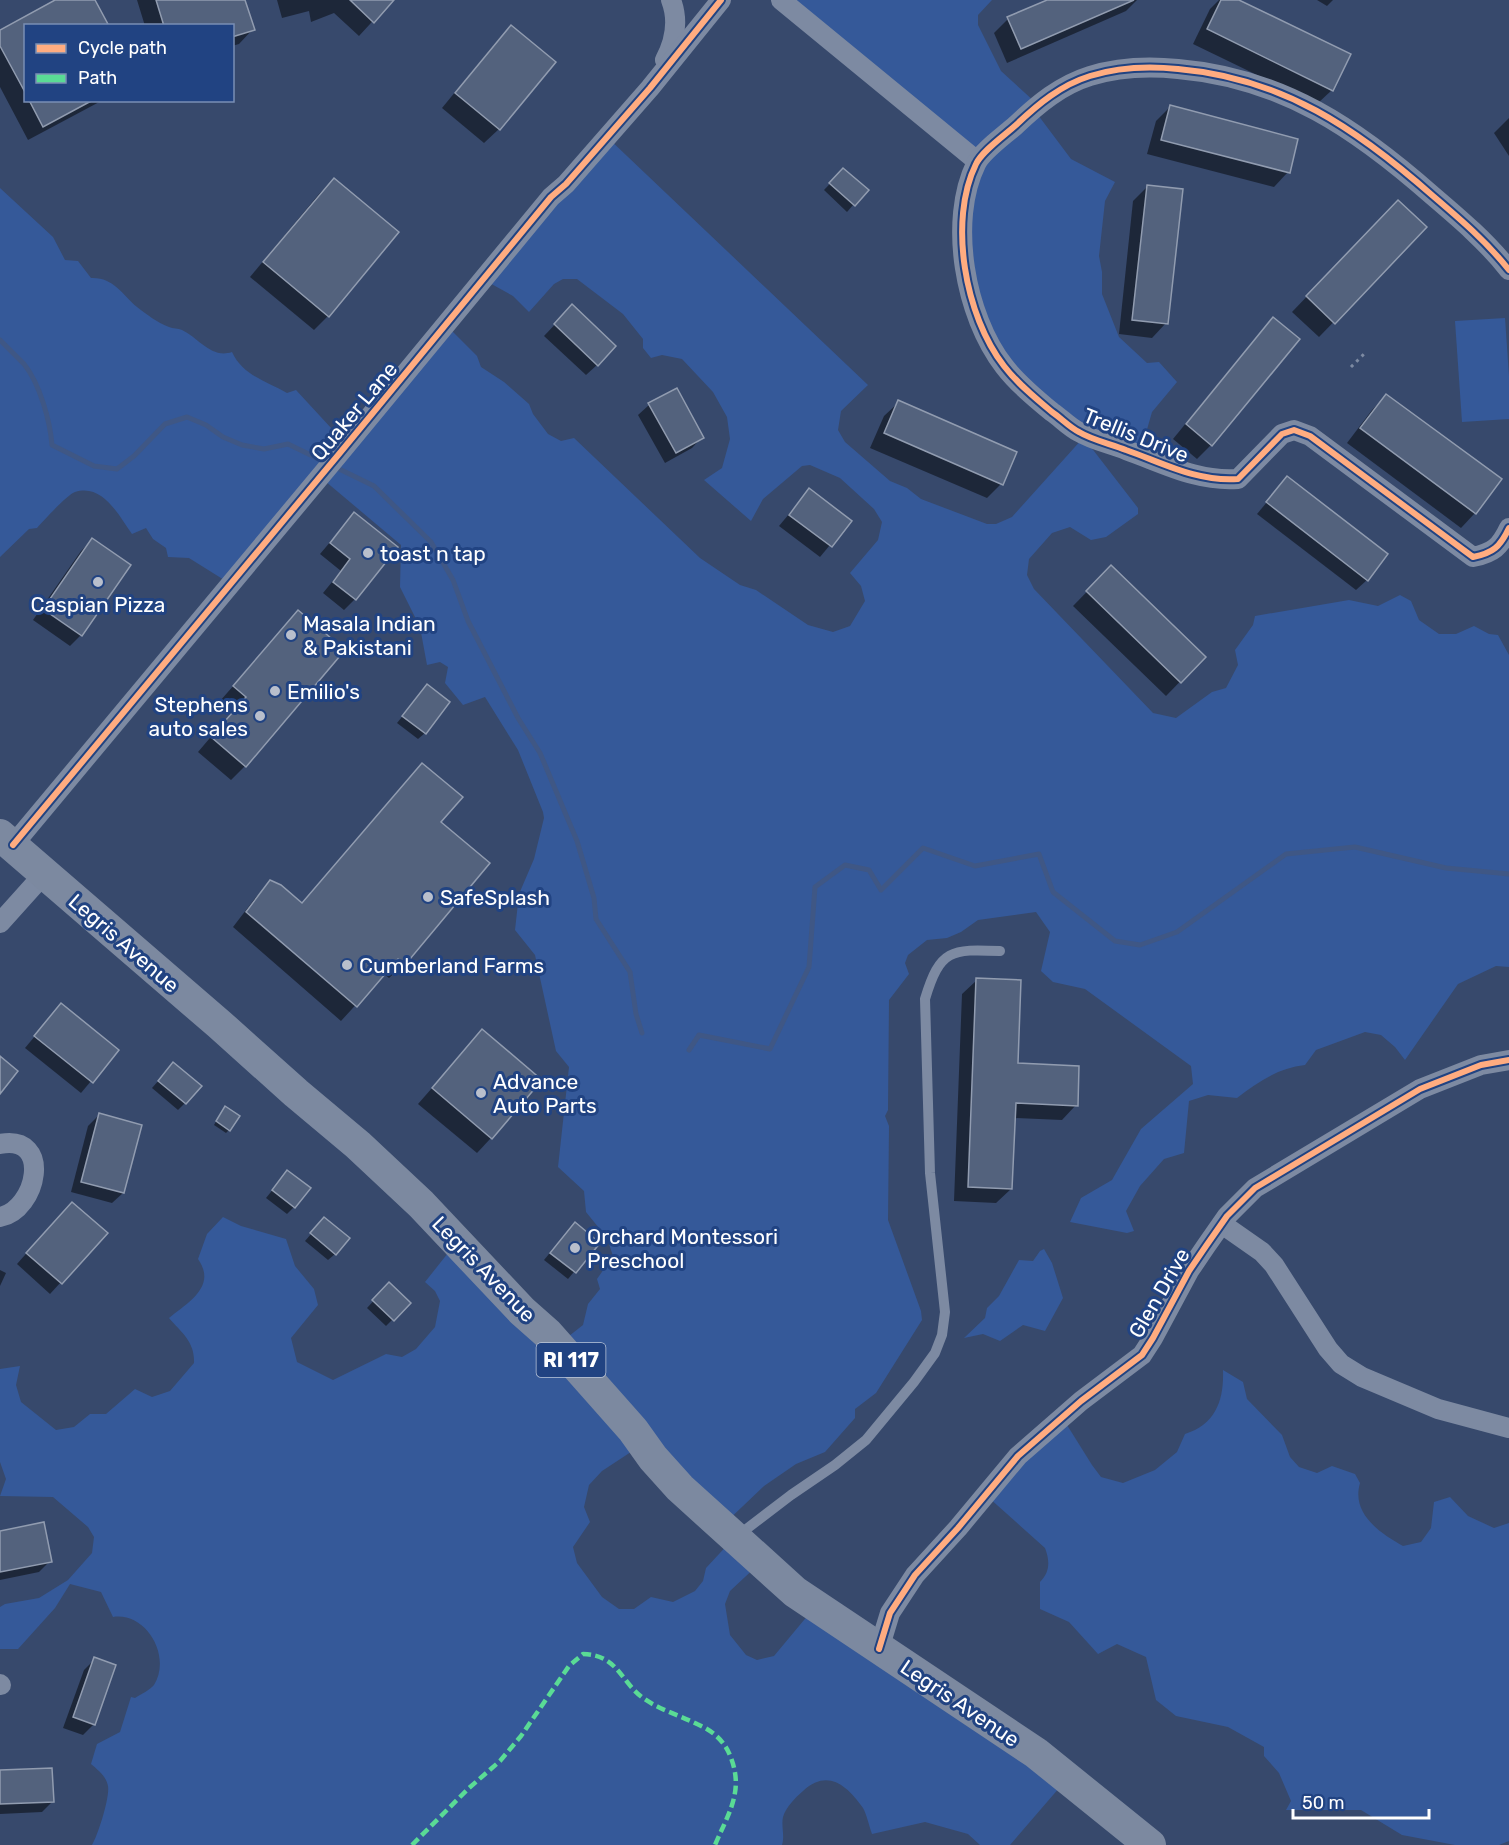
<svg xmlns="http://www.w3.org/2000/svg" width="1509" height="1845" font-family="Rubik,sans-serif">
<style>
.green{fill:#355999}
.shadow{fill:#0007}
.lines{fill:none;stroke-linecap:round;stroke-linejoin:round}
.stream{stroke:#3f5785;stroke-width:5}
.building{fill:#53627d;stroke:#919cb0;stroke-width:1.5}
.path{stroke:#7d8aa2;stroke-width:3;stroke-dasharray:3 4.5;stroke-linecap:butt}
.lane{stroke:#7d8aa2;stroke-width:10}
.street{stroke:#7d8aa2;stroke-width:20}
.primary{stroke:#7c89a0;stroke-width:32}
.quiet{stroke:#5adb95;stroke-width:4.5;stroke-dasharray:9 4.5;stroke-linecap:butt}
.cycleway-casing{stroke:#214382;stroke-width:10}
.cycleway{stroke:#ffac80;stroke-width:6}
.poi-dot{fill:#b9bfcc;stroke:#214382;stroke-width:2}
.labels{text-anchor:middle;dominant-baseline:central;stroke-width:6;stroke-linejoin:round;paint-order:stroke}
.shield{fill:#214382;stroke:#bcc7da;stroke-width:1.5}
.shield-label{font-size:20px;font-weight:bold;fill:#fff}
.street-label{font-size:21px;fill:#fff;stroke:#214382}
.poi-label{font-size:21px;fill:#fff;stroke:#214382;text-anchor:start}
</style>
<rect width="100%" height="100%" fill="#37496c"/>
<!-- green -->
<g class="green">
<path d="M779,0H992L978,15V25L1001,71L1036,103L1035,111L1071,159L1115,182L1105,201L1099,256L1102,272V294L1119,337L1147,363L1159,362L1177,382L1152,412L1140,454L1087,442L1138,508V514L1106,537L1091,540L1070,527L1052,533L1029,559L1027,575L1034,589L1153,713L1176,718L1212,692L1226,688L1238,665L1235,650L1253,625L1255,616L1349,600L1378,606L1400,595L1411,601L1419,620L1439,634H1456L1474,626L1489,634L1498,635L1509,655V967L1496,966L1458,984L1405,1060L1395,1047L1381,1035L1365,1032L1316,1050L1305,1065C1278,1068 1258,1082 1237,1098L1208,1095L1189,1101L1184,1153L1164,1159L1140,1186L1126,1211L1134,1231L1127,1233L1070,1222L1081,1198L1112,1180L1141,1129L1193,1084L1191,1066L1085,989L1053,982L1041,971L1050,932L1036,912L978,920L961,932L947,938L927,940L908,955L905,963L909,974L889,1000L888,1110L885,1116L889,1126L888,1220L921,1311L922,1320L876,1393L855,1409V1418L825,1452L796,1464L764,1486L722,1526L637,1448L602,1471L589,1485L584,1507L590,1522L573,1547L577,1563L602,1597L619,1609H634L651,1597L673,1602L695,1591L703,1581L706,1568L732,1540L760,1563L730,1591L725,1604L730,1635L746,1655L757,1660L774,1656L814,1608L1066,1780L1010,1845H980L968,1834L925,1822L872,1834C869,1826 867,1815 863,1808C846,1784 827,1769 803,1791C795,1798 786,1807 783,1817C781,1826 785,1836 782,1845H92C98,1835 110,1797 108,1786C106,1776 98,1770 91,1764L97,1744L120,1732L131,1697L135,1698C141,1694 150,1690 154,1685C172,1656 146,1612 113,1617L101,1592L70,1584L55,1608L18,1649H0V1607L5,1604L39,1598L68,1580L92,1553L94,1537L88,1527L53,1497L0,1496L6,1479L0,1462V1369L20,1366L16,1385L21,1402L56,1430L74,1427L90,1414H106L135,1389L152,1397L170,1391L194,1363C195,1342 182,1333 169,1318C189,1302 217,1286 198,1259L207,1234L223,1217L241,1226L286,1239L295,1266L314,1289L318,1305L291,1338L297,1362L333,1380L386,1354L402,1357L416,1349L435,1327L440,1301L435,1291L425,1282L452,1248L555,1347L583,1325L588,1304L600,1289L597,1279L613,1256L607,1238L586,1212L584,1191L558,1167L569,1067L556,1051L535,955L515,930L519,894L534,859L544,818L543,812L518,750L485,697L463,705L445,683L448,667L440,662L427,665L420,627L400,587L401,545L325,481L229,583L189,558L168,557L166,548L153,539L146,528L132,534C119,516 103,483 75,492C68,494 44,520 37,528L29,529L0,557V188L53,237L65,260L78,261L91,278C113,277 122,294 137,307C146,314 158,323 169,327C173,329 178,328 182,330C199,338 211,359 232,352C243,376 267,381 287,393L296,390L344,442L448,327L477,356L481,367L504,382L529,404L533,414L548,434L561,441L574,438L700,558L740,585L756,590L808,625L833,632L850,626L865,601L861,586L850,573L878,540L882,522L874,509L840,478L810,465L802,466L763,499L751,521L704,480L722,468L730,439L727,417L713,392L682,359L662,355L651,358L643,348V339L623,314L577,279H563L554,284L529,312L513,296L486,281L607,137L868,385L841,411L838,430L845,442L890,481L907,488L921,499L987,524H996L1012,517L1083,438L1032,399L969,294L974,166Z"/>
<path d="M1505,318L1509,376V419L1462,422L1455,321Z"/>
<path d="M1044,1249L1052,1263L1063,1298L1045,1331L1023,1325L1000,1341L983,1334L964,1338L985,1318L987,1308L999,1296L1019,1260L1033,1261L1040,1251Z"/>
<path d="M1223,1370L1243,1382L1247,1399L1282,1435L1290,1457L1299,1467L1317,1473L1332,1466L1355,1474L1360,1483C1351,1514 1380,1533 1403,1546L1421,1542L1431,1528L1434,1502L1450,1497L1468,1516L1494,1528L1509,1523V1841L1499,1845H1455L1402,1835L1361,1810H1286L1291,1801L1279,1773L1264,1756V1747L1228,1727L1176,1716L1156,1700L1146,1657L1117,1644L1098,1654L1069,1622L1040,1609V1582C1050,1572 1050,1561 1045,1548L988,1497L1062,1417L1092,1465L1101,1477L1123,1483L1155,1470L1177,1452L1185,1434C1216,1424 1224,1400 1223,1370Z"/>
</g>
<!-- shadow -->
<g class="shadow">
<path d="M59,0H93L26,26V100H103L28,140L0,87V31Z"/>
<path d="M137,0H244L253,29L239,44L232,46V26H145Z"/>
<path d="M277,0H392L359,36L334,13L311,22L309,11L282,18Z"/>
<path d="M1051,0H1137L1126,11L1007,63L994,33L1008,19Z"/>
<path d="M1219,0H1235L1332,90L1317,104L1193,44L1210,9Z"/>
<path d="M1317,0H1333L1327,6Z"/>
<path d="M511,27L554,62L499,129L484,143L442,108L497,41Z"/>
<path d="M1170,107L1288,172L1274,187L1147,154L1156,121Z"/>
<path d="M1509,118V156L1494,133Z"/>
<path d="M843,170L866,190L847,212L824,190Z"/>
<path d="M334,180L328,316L314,330L250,277L319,194Z"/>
<path d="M1148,186L1166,323L1152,338L1119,334L1133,201Z"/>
<path d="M1384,216L1425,228L1319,337L1292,312Z"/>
<path d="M562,317L597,365L586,375L544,336Z"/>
<path d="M1273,319L1211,445L1197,459L1173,439L1259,334Z"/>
<path d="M1386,396L1475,513L1461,528L1347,443L1372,410Z"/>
<path d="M899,402L1001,484L987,498L870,448L884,416Z"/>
<path d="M649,405L702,437L692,448L665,463L638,415Z"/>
<path d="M1287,478L1367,580L1356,590L1257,514Z"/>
<path d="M809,490L850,521L820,557L779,526Z"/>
<path d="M354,514L355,599L344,610L323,593L341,571L320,554Z"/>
<path d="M92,540L81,635L70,646L33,620L81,551Z"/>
<path d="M1111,567L1204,657L1166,696L1073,606Z"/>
<path d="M298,612L245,766L231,780L198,752L232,712L220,701Z"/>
<path d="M427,686L425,733L418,739L397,723Z"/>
<path d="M423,765L439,822L488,863L404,964L389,978L384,974L341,1021L233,927L256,897L271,882L301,904Z"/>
<path d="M977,980L1017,1065L1076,1105L1062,1120L1013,1118L1011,1189L996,1203L954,1201L962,994Z"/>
<path d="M61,1005L117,1050L81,1093L25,1048Z"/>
<path d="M482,1031L491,1138L477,1153L418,1104Z"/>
<path d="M167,1071L185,1103L178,1110L152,1088Z"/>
<path d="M222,1111L229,1130L226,1133L214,1125Z"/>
<path d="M99,1115L123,1193L112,1203L71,1192L88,1126Z"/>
<path d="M287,1172L294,1207L287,1214L266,1198Z"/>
<path d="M61,1214L105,1234L50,1294L17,1264Z"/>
<path d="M318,1226L335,1254L328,1260L305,1241Z"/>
<path d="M568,1231L598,1243L568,1279L544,1260Z"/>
<path d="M0,1270L6,1273L0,1286Z"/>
<path d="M389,1284L409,1303L386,1326L367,1308Z"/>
<path d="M0,1532L50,1561L39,1572L0,1580Z"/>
<path d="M95,1659L94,1724L83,1735L63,1728L84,1670Z"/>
<path d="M0,1771L52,1802L42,1812L0,1814Z"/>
</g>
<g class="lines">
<!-- stream -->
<g class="stream">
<path d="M0,340C8,348 16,356 24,364C40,384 50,421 52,445L94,466L117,469L134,456L165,424L187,417L206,425L223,437L242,445L264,449L288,444L374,486L431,542L453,580L468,621L518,718L540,753L577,841L594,898L596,919L630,972L636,1014L642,1033"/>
<path d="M689,1050L699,1035L770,1049L809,967L815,887L845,865L869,870L881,890L923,848L975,866L1039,854L1053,892L1115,941L1140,945L1177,932L1286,854L1355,847L1446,868L1509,874"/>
</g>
</g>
<!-- building -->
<g class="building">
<path d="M55,0H95L109,26H26V94L0,46V30Z"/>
<path d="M156,0H245L255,30L232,37V26H164Z"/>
<path d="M350,0H394L374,23Z"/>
<path d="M1047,0H1134L1021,49L1007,17Z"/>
<path d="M1221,0H1239L1351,54L1333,91L1207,29Z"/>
<path d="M511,25L556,62L500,130L455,93Z"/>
<path d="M29,100H93L43,127Z"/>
<path d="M1170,105L1298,139L1290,173L1161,140Z"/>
<path d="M843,168L869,190L855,206L829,183Z"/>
<path d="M334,178L399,232L329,317L263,262Z"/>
<path d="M1147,185L1183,189L1168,324L1132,320Z"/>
<path d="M1398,200L1427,227L1335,324L1306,296Z"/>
<path d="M572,304L616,346L598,366L554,324Z"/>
<path d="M1273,317L1300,339L1212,446L1186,424Z"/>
<path d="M677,388L704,438L676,453L648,403Z"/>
<path d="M1386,394L1502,479L1476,514L1360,428Z"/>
<path d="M898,400L1017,452L1003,485L884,433Z"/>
<path d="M1287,476L1388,554L1368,581L1266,502Z"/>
<path d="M809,488L852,521L832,547L789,515Z"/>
<path d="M354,512L398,547L356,600L333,582L350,559L330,543Z"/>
<path d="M92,538L131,565L82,636L43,609Z"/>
<path d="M1111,565L1206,657L1181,683L1086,591Z"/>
<path d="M298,610L345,650L246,767L211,737L246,697L233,686Z"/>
<path d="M427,684L450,702L426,734L402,716Z"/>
<path d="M422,763L463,797L441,822L490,863L405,965L398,959L357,1007L246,912L270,880L281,885L302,903Z"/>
<path d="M976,978L1021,980L1018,1063L1079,1066L1078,1106L1016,1103L1012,1189L968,1187Z"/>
<path d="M61,1003L119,1050L93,1083L34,1036Z"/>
<path d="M482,1029L542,1080L492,1139L432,1088Z"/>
<path d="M0,1056L18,1071L0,1094Z"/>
<path d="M173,1062L202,1086L186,1104L158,1081Z"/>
<path d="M225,1106L240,1116L230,1131L216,1121Z"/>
<path d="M99,1113L142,1125L124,1193L81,1182Z"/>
<path d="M287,1170L311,1188L295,1208L272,1190Z"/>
<path d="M72,1202L108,1233L62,1284L26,1253Z"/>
<path d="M324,1217L350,1238L336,1255L310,1233Z"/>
<path d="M575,1222L600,1243L576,1273L550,1253Z"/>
<path d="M389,1282L411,1303L394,1321L372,1300Z"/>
<path d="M44,1522L52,1562L0,1572V1531Z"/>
<path d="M94,1657L116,1665L95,1725L73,1717Z"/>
<path d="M52,1768L54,1802L0,1804V1770Z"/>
</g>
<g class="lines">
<!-- path -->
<path class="path" d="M1351,367L1365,353"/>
<!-- lane -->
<path class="lane" d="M736,1537L791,1495L835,1465L866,1440L914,1382L935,1353L942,1335L945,1312L930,1173L925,999C940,949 951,949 1000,951"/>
<!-- street -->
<g class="street">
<path d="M781,0L977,161"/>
<path d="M665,60C675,41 679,21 671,0"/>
<path d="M1509,270C1487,242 1460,219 1433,196C1357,129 1283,78 1178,69C1149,66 1119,67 1090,76C1061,85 1038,104 1016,125C1005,135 982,151 976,164C948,221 965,316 1004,366C1017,383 1035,398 1052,412C1061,418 1069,427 1079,432C1092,440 1111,444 1126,450C1163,463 1197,482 1238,479L1282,434L1294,430L1310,436L1473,557C1493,553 1500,547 1509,528"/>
<path d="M13,845C193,630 373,414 551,197L566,184L650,88L721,0"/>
<path d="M0,923L44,874"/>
<path d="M0,1144C53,1134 37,1210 0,1217"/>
<path d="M1222,1224L1262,1252L1274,1265L1328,1349L1341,1364L1362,1377L1438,1409L1509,1428"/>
<path d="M879,1649L890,1613L915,1575L958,1528L1018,1456L1081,1401L1142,1355L1153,1338L1189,1271L1206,1246L1227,1216L1255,1188L1420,1089L1481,1065L1509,1060"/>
<path d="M0,1684L1,1685"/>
</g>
<!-- primary -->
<path class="primary" d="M0,835L219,1024L296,1093L358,1145L421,1204L522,1311L548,1334L633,1430L653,1458L680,1488L795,1592L1036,1753L1150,1845"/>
<!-- quiet -->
<path class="quiet" d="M412,1845L469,1788L500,1761L521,1736L569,1666L583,1654C618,1655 620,1681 643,1698C660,1710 679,1715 697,1724C713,1731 725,1741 731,1758C744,1792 728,1814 715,1845"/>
<defs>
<g id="cycleway">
<path d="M1509,270C1487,242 1460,219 1433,196C1357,129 1283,78 1178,69C1149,66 1119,67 1090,76C1061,85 1038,104 1016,125C1005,135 982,151 976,164C948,221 965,316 1004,366C1017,383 1035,398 1052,412C1061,418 1069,427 1079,432C1092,440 1111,444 1126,450C1163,463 1197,482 1238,479L1282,434L1294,430L1310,436L1473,557C1493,553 1500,547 1509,528"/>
<path d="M13,845C193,630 373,414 551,197L566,184L650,88L721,0"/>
<path d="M879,1649L890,1613L915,1575L958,1528L1018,1456L1081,1401L1142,1355L1153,1338L1189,1271L1206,1246L1227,1216L1255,1188L1420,1089L1481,1065L1509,1060"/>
</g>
</defs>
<!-- cycleway casing -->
<use href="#cycleway" class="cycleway-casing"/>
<!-- cycleway -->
<use href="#cycleway" class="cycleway"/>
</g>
<!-- markers -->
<g class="poi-dot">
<circle cx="368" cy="553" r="6"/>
<circle cx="98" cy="582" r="6"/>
<circle cx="291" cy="635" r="6"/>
<circle cx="275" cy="691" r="6"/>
<circle cx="260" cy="716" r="6"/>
<circle cx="428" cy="897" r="6"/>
<circle cx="347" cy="965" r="6"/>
<circle cx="481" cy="1093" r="6"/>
<circle cx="575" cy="1248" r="6"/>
</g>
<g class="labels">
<!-- shield labels -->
<rect class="shield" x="536.5" y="1343" width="69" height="34" rx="4.5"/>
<g class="shield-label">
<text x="571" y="1360">RI 117</text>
</g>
<!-- street labels -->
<g class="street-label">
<text transform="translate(354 411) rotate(-50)">Quaker Lane</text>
<text transform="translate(1136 435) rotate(22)">Trellis Drive</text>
<text transform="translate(124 943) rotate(41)">Legris Avenue</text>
<text transform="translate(484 1269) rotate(46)">Legris Avenue</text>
<text transform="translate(1159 1293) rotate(-60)">Glen Drive</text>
<text transform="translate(960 1703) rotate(34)">Legris Avenue</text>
</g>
<!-- poi labels -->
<g class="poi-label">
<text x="380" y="553">toast n tap</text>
<text x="98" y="604" text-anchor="middle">Caspian Pizza</text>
<text x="303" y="623">Masala Indian<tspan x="303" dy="24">&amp; Pakistani</tspan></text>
<text x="287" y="691">Emilio's</text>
<text x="248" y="704" text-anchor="end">Stephens<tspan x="248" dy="24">auto sales</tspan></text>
<text x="440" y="897">SafeSplash</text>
<text x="359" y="965">Cumberland Farms</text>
<text x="493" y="1081">Advance<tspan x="493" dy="24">Auto Parts</tspan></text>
<text x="587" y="1236">Orchard Montessori<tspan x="587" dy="24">Preschool</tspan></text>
</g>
</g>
<!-- legend -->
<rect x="24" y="24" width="210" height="78" fill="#214382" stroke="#7a8eb4" stroke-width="1.5"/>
<rect x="36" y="44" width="30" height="9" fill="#ffac80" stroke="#7a8eb4" stroke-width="1.5"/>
<text x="78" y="54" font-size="18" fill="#ffffff">Cycle path</text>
<rect x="36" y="74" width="30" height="9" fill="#5adb95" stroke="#7a8eb4" stroke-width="1.5"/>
<text x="78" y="84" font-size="18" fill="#ffffff">Path</text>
<!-- scale -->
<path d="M1293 1809v9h136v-9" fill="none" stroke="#ffffff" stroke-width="3"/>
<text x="1302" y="1809" font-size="18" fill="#ffffff" stroke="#214382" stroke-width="4.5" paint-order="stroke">50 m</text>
</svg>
